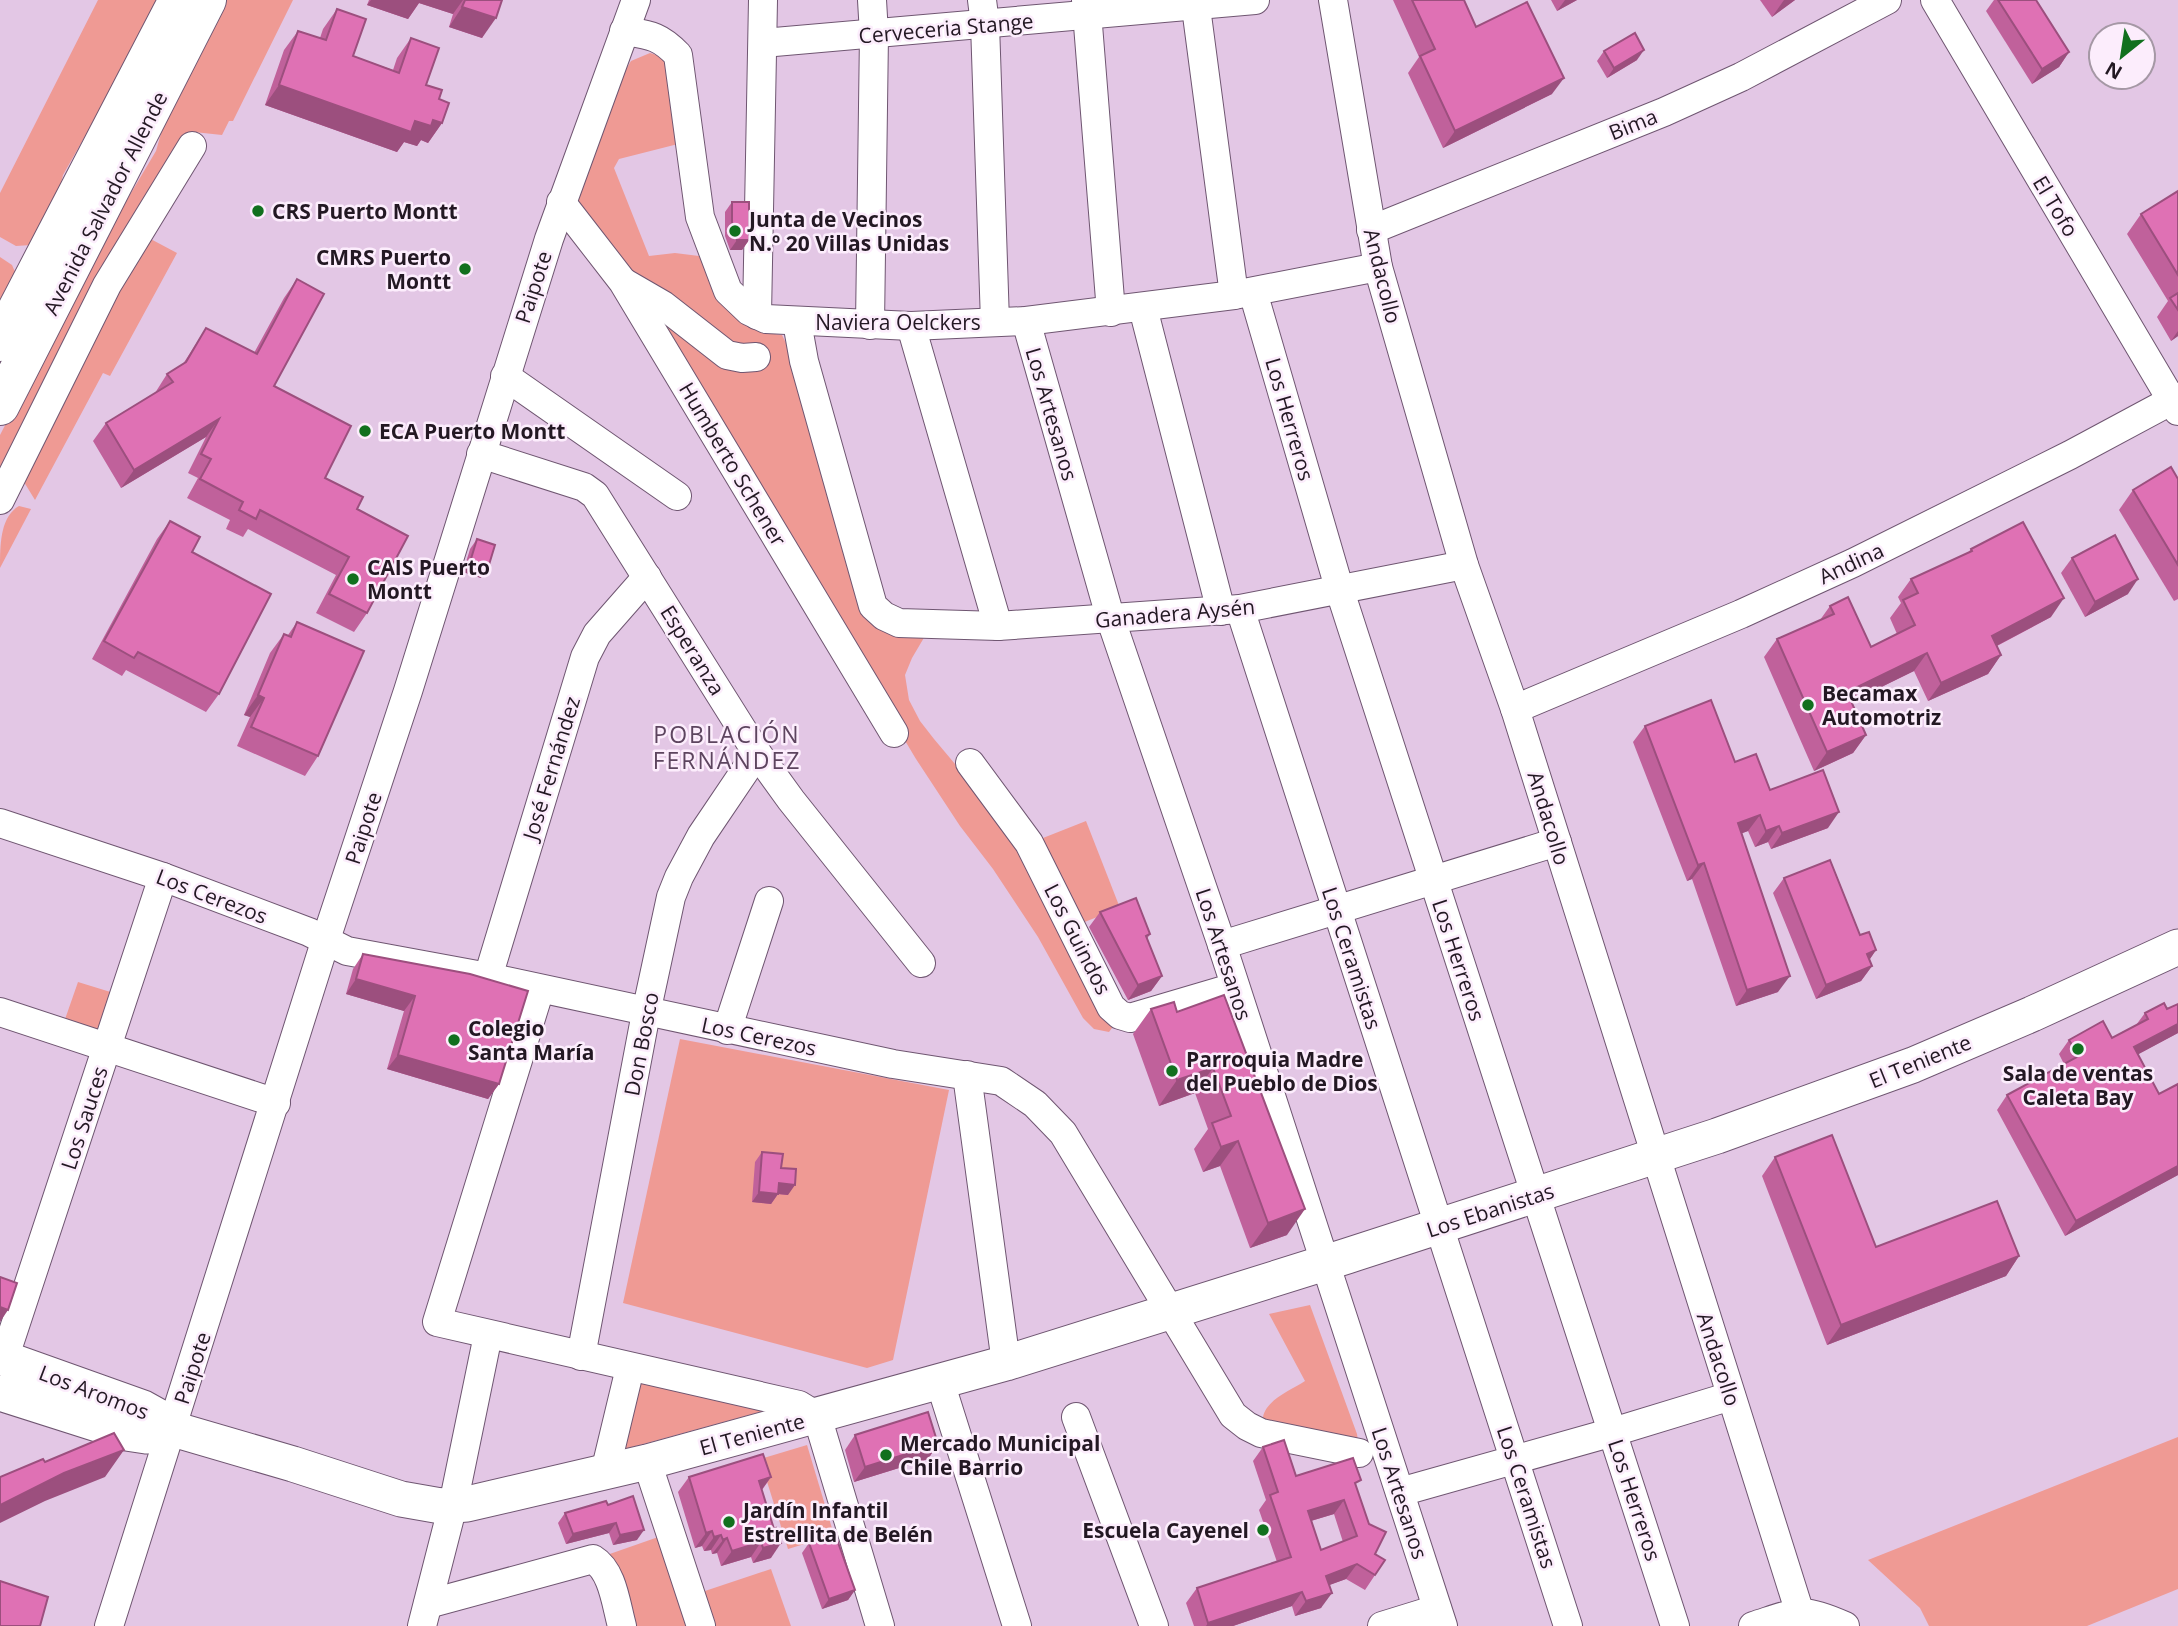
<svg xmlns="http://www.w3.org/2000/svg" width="2178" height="1626" font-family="'Open Sans',sans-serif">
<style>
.green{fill:#ef9a94}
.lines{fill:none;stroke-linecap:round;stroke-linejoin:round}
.minor-casing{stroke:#6f5671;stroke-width:30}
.major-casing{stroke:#6f5671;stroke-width:37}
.highway-casing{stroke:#6f5671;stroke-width:40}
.minor{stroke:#fff;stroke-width:28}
.major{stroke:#fff;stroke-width:35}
.highway{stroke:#fff;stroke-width:38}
.wall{fill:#c0619b;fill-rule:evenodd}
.shaded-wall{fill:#9c4f7e}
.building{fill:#df71b4;stroke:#9c4f7e;stroke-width:2;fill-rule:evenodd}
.poi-dot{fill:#11701e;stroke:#fcedfc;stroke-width:2.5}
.labels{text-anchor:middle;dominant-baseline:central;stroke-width:5;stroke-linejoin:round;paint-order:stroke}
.street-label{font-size:21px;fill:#231823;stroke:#fcedfc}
.poi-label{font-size:21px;font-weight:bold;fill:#231823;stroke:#fcedfc;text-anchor:start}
.neighbourhood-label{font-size:23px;letter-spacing:2px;fill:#5d455f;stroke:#fcedfc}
</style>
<rect width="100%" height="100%" fill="#e3c7e5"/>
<!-- green -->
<g class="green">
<path d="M98,0H162L63,175L58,197L31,245L16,246L0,237V193Z"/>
<path d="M223,0H293L233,121H229L222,135L194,132L184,140L0,477V435L114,215L128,198L156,151L167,112Z"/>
<path d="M650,53L660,56L666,64L678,144L619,159L614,168L649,256L675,253L699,256C720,299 727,329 782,335L788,347L837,529L865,617L925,636L912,658L905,675L909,700L920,721L934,739L1024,846L1115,1024L1109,1032L1094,1029L1083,1018L1038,937L993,869L960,826L916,759L641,300L572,202L625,71L631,61Z"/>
<path d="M145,236L177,253L110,376L103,373L35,500L24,482Z"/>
<path d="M0,257L12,265L16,274L0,313Z"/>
<path d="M19,506L31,509L0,568C0,545 0,517 19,506Z"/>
<path d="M1086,821L1120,908L1077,925L1043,838Z"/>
<path d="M78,982L117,994L109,1017L97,1030L63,1025Z"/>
<path d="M680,1039L949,1090L893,1360L867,1368L623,1303Z"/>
<path d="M1310,1305L1357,1434L1358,1441L1263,1423C1260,1402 1290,1391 1305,1381L1269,1314Z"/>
<path d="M635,1377L764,1411L625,1449Z"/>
<path d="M2178,1437V1589L2087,1626H1929L1920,1608L1868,1560Z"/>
<path d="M807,1445L834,1535L788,1549L760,1459Z"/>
<path d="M664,1535L693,1626H627L604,1556Z"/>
<path d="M771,1569L791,1626H711L699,1593Z"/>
</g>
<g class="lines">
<defs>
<g id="minor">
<path d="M982,0L985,24L995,322"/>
<path d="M1086,0L1111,312"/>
<path d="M1195,0L1234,295"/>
<path d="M1333,0L1378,267L1464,565L1515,709L1804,1626"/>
<path d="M1935,0L2178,411"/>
<path d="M624,31C649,35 659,35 678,55L700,217L728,291L749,311L766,319L911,326L1026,321L1234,295L1378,267"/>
<path d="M763,43L1255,0"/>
<path d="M561,202L623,282L894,733"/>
<path d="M1371,230L1664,112L1741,77L1887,0"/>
<path d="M625,283L663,305L727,355L742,358L756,357"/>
<path d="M1253,292L1340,591L1675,1626"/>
<path d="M1143,308L1221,611"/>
<path d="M757,315L763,0"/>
<path d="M1026,321L1111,620L1222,945L1443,1626"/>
<path d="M797,322L804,361L873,606L884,616L899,623L998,626L1240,609L1464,565"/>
<path d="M870,325L874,34L872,0"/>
<path d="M911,326L998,626"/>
<path d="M505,376L677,496"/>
<path d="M481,454L584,487L595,495L757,753L791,800L921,963"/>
<path d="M0,500L107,285L192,146"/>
<path d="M1240,609L1568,1626"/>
<path d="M1515,709L1741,614L1853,563L2070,455L2178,397"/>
<path d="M970,763L1029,843L1111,1007L1120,1015L1130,1018L1235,987"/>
<path d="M0,823L163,877L309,932L347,951L488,977L893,1064L1001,1081L1035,1104L1063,1133L1233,1415L1247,1426L1261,1433L1359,1453"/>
<path d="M1222,945L1557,842"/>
<path d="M488,977L585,657L597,634L647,577"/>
<path d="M540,989L437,1322L799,1405L817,1416L880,1626"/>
<path d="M0,1012L276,1103"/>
<path d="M727,1030L769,901"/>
<path d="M967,1075L1006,1363"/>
<path d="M581,1356L646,1013L671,897L679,877L701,836L757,753"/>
<path d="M4,1359L163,877"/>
<path d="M940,1382L1017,1626"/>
<path d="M1076,1417L1154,1626"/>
<path d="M647,1462L701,1626"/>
<path d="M605,1472L630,1368"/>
<path d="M1400,1492L1613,1432L1731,1396"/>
<path d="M428,1604L593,1559C613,1571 616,1605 622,1626"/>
<path d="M109,1626L326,939L408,691L549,239L636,0"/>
<path d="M422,1626L453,1505L488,1335"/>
<path d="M1382,1626L1437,1609"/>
<path d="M1753,1626C1797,1612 1801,1606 1845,1626"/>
</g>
<g id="major">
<path d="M0,1357L143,1408L161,1418L173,1429L293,1464L401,1499L441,1506L467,1504L647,1462L1006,1363L1347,1256L1717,1136L1913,1065L2032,1014L2178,947"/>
<path d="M0,1393L126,1433L146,1436L173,1429"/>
</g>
<g id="highway">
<path d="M0,342L178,0"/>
<path d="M0,406L207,0"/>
</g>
</defs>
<!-- minor casing -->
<use href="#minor" class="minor-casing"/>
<!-- major casing -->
<use href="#major" class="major-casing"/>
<!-- highway casing -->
<use href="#highway" class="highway-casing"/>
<!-- minor -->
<use href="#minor" class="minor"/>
<!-- major -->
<use href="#major" class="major"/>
<!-- highway -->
<use href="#highway" class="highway"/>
</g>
<!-- wall -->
<g class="wall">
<path d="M369,0H502L482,38L449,27L453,14L419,3L408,19L367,5Z"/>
<path d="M1393,0H1464L1476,27L1552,94L1443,148L1408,73L1419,57Z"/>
<path d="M1551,0H1577L1557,11Z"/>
<path d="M1760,0H1795L1772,17Z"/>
<path d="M1994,0H2036L2069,52L2059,67L2032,84L1986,11Z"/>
<path d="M337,9L353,56L393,70L397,58L411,38L426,85L439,99L442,123L428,143L421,140L417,146L404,142L397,152L265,105L284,50L298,31L320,38L323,29Z"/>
<path d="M1604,51L1637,60L1607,78L1597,61Z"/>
<path d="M2178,191V336L2171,341L2157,317L2168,301L2127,234L2141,214Z"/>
<path d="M732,202L749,240L742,250H730L725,236V212Z"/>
<path d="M297,279L274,386L325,478L357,509L367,613L354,632L316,613L336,575L248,529L243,537L226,529L230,520L187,498L198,478L188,473L206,437L121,488L93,441L106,423L155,393L167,374L183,364L206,328L254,353L284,298Z"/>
<path d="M2178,479V599L2174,601L2119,510L2133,490Z"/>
<path d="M170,521L192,552L219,694L206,712L126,670L122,676L92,659L157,539Z"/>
<path d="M477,539L481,578L463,572L470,549Z"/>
<path d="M1971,549L2051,617L1997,646L2001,655L1988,674L1928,701L1914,671L1851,702L1866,735L1853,753L1814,771L1764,657L1777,639L1820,620L1830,606L1871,647L1897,634L1890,618L1901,603L1898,597L1911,579L1968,553Z"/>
<path d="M2072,558L2128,594L2085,617L2061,573Z"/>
<path d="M297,622L318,756L305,776L237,746L250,717L244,715L270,653L284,634L288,635Z"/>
<path d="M1645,726L1735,762L1770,790L1828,828L1771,849L1768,842L1755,847L1748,831L1742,833L1778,992L1736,1006L1692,879L1687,881L1633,742Z"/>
<path d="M1784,878L1860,935L1876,950L1869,960L1872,966L1861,981L1816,999L1773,893Z"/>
<path d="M1100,912L1150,934L1147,939L1162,976L1151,991L1128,1000L1089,927Z"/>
<path d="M363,954L470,974L499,1084L488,1099L387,1069L404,1011L346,994L353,969Z"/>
<path d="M1224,995L1287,1235L1250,1248L1220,1166L1203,1172L1194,1149L1208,1129L1195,1093L1159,1106L1133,1034L1151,1009L1177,1012Z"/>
<path d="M2178,1004V1033L2138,1054L2159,1094L2178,1084V1175L2065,1236L1997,1110L2007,1095L2064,1064L2059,1054L2069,1040L2112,1038L2136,1025L2145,1013L2167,1009Z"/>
<path d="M762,1152L781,1168L788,1195L778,1194L771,1204L752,1202L755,1162Z"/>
<path d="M1775,1157L1876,1247L2019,1256L2006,1276L1827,1345L1762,1176Z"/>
<path d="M855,1435L938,1444L928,1459L854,1482L845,1450Z"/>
<path d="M1263,1447L1296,1476L1356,1487L1375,1554V1575L1365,1590L1346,1579L1329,1585L1321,1608L1295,1616L1292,1606L1233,1626H1194L1186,1603L1197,1588L1277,1562L1259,1510L1266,1500L1253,1461ZM1334,1514L1343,1542L1321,1550L1311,1521Z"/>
<path d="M689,1477H771L762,1490L771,1558L753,1563L751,1557L721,1566L717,1553L712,1554L711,1550L704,1551L702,1546L695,1548L678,1492Z"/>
<path d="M608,1505L637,1540L613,1545L609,1533L566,1544L558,1523L565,1513Z"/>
<path d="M809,1543L855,1590L848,1600L822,1609L802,1553Z"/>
</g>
<!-- shaded-wall -->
<g class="shaded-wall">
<path d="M371,0H463L453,14L419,3L408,19L367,5Z"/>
<path d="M1565,0H1577L1557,11Z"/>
<path d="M1784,0H1795L1772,17Z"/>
<path d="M462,7L496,18L482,38L449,27Z"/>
<path d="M1644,50L1637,60L1607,78L1614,68Z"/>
<path d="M2069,52L2059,67L2032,84L2042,69Z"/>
<path d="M1564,78L1552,94L1443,148L1455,131Z"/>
<path d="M279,85L415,121L433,120L442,123L428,143L421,140L417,146L404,142L397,152L265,105Z"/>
<path d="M737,240H749L742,250H730Z"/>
<path d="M2178,331V336L2171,341Z"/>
<path d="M219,419L206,437L121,488L134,470Z"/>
<path d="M470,562L488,568L481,578L463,572Z"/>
<path d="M2138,579L2128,594L2085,617L2095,602Z"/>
<path d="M2064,598L2051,617L1979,655L1992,636Z"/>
<path d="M1927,653L1914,671L1834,710L1847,692Z"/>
<path d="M2001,655L1988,674L1928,701L1941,683Z"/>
<path d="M258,695L264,698L250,717L244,715Z"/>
<path d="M1866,735L1853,753L1814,771L1827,752Z"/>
<path d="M1839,812L1828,828L1771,849L1782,833Z"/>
<path d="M1760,815L1748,831L1727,839L1738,823Z"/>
<path d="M1779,826L1768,842L1755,847L1766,831Z"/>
<path d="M1704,863L1692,879L1687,881L1698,865Z"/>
<path d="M1876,950L1866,965L1867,954Z"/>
<path d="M1872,966L1861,981L1816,999L1826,985Z"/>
<path d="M1162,976L1151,991L1128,1000L1138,985Z"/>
<path d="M1790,976L1778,992L1736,1006L1747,990Z"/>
<path d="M356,979L415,996L404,1011L346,994Z"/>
<path d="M2178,1024V1033L2124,1062L2134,1047Z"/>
<path d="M398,1055L499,1084L488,1099L387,1069Z"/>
<path d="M1213,1068L1195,1093L1159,1106L1177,1080Z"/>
<path d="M1238,1141L1220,1166L1203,1172L1221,1147Z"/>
<path d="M2178,1166V1175L2065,1236L2076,1221Z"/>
<path d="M779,1183L795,1185L788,1195L778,1194L771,1204L752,1202L759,1192Z"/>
<path d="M1305,1209L1287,1235L1250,1248L1268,1223Z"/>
<path d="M2019,1256L2006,1276L1827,1345L1841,1325Z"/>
<path d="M0,1307L8,1310L0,1322Z"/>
<path d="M938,1444L928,1459L854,1482L865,1467Z"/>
<path d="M124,1450L105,1477L45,1501L0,1523V1505L64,1473Z"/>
<path d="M771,1477L760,1492L759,1481Z"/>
<path d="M1344,1500L1334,1514L1297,1525L1308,1511Z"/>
<path d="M616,1523L609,1533L566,1544L573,1534Z"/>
<path d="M644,1530L637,1540L613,1545L620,1535Z"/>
<path d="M712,1531L702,1546L695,1548L706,1533Z"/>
<path d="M721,1535L711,1550L704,1551L714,1537Z"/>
<path d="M727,1538L717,1553L712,1554L723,1540Z"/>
<path d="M761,1542L751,1557L721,1566L732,1551Z"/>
<path d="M781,1543L771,1558L753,1563L763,1548Z"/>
<path d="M1357,1564L1346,1579L1316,1590L1326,1576Z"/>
<path d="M855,1590L848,1600L822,1609L829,1599Z"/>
<path d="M1302,1592L1292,1606L1233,1626H1206L1208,1623Z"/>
<path d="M1332,1593L1321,1608L1295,1616L1306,1601Z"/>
</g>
<!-- building -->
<g class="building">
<path d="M465,0H502L496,18L462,7Z"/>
<path d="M1412,0H1464L1476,27L1527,2L1564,78L1455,131L1420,56L1435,49Z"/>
<path d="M1998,0H2036L2069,52L2042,69Z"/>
<path d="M337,9L366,19L353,56L399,73L411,38L439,48L426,85L442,90L439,99L449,103L442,123L433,120L431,126L415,121L411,132L279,85L298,31L326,40Z"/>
<path d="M1635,33L1644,50L1614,68L1604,51Z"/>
<path d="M2178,191V275L2141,214Z"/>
<path d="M732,202H749V240H737L732,226Z"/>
<path d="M297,279L324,294L274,386L351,426L325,478L363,497L357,509L408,536L367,613L329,594L349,557L260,510L256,519L239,510L243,502L200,479L211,459L201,454L219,419L134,470L106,423L173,382L167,374L186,362L206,328L257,354Z"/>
<path d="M2178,293V310L2170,298Z"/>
<path d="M2171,467L2178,479V565L2133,490Z"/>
<path d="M170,521L200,537L192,552L271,594L219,694L138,652L134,658L104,641Z"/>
<path d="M2023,522L2064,598L1992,636L2001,655L1941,683L1927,653L1847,692L1866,735L1827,752L1777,639L1834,614L1830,606L1848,597L1871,647L1915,625L1903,600L1918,593L1911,579L1972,551L1971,549Z"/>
<path d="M2115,535L2138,579L2095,602L2072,558Z"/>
<path d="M477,539L495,545L488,568L470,562Z"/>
<path d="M297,622L364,651L318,756L251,727L264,698L258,695L284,634L291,637Z"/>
<path d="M1711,700L1735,762L1756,754L1770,790L1823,770L1839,812L1782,833L1779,826L1766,831L1760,815L1738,823L1790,976L1747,990L1704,863L1698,865L1645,726Z"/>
<path d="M1830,860L1860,935L1869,932L1876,950L1867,954L1872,966L1826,985L1784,878Z"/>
<path d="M1136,898L1150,934L1146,936L1162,976L1138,985L1100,912Z"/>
<path d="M363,954L470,974L528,991L499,1084L398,1055L415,996L356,979Z"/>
<path d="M1224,995L1305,1209L1268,1223L1238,1141L1221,1147L1212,1123L1231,1116L1213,1068L1177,1080L1151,1009L1174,1002L1177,1012Z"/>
<path d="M2164,1003L2167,1009L2178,1004V1024L2134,1047L2159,1094L2178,1084V1166L2076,1221L2007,1095L2079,1056L2069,1040L2103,1021L2112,1038L2148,1019L2145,1013Z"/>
<path d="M1832,1135L1876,1247L1997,1201L2019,1256L1841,1325L1775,1157Z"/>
<path d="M762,1152L783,1154L781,1168L796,1169L795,1185L779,1183L778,1194L759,1192Z"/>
<path d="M0,1277L17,1283L8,1310L0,1307Z"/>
<path d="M928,1412L938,1444L865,1467L855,1435Z"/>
<path d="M114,1433L124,1450L64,1473L0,1505V1477L43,1459L45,1462Z"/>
<path d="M1284,1440L1296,1476L1353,1458L1361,1480L1355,1483L1369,1524L1386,1532L1375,1554L1385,1560L1375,1575L1357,1564L1326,1576L1332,1593L1306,1601L1302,1592L1208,1623L1197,1588L1291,1557L1270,1495L1278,1492L1263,1447ZM1344,1500L1357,1536L1321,1550L1308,1511Z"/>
<path d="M763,1454L771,1477L759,1481L774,1529L776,1528L781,1543L763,1548L761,1542L732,1551L727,1538L723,1540L721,1535L714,1537L712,1531L706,1533L689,1477Z"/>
<path d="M633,1496L644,1530L620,1535L616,1523L573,1534L565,1513L606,1501L608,1505Z"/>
<path d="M835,1534L855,1590L829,1599L809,1543Z"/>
<path d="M0,1581L48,1597L40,1626H0Z"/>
</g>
<!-- markers -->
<g class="poi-dot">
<circle cx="258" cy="211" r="7"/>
<circle cx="735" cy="231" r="7"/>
<circle cx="465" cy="269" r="7"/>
<circle cx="365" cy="431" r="7"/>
<circle cx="353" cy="579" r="7"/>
<circle cx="1808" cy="705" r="7"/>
<circle cx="454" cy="1040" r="7"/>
<circle cx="2078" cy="1049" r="7"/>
<circle cx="1172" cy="1071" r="7"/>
<circle cx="886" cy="1455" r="7"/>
<circle cx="729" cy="1522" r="7"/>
<circle cx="1263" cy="1530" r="7"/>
</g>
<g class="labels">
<!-- street labels -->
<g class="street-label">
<text transform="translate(946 28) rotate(-5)">Cerveceria Stange</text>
<text transform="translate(1633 124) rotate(-22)">Bima</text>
<text transform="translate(105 203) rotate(-63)">Avenida Salvador Allende</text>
<text transform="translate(2056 206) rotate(59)">El Tofo</text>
<text transform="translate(1383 276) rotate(76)">Andacollo</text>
<text transform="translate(533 287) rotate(-72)">Paipote</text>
<text x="898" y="322">Naviera Oelckers</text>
<text transform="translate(1052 414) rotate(74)">Los Artesanos</text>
<text transform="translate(1290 419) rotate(74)">Los Herreros</text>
<text transform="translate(733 464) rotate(59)">Humberto Schener</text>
<text transform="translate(1851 563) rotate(-25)">Andina</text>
<text transform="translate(1175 613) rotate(-5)">Ganadera Aysén</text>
<text transform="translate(693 650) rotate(58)">Esperanza</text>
<text transform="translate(551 768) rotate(-73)">José Fernández</text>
<text transform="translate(1549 818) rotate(73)">Andacollo</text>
<text transform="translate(363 828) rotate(-72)">Paipote</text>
<text transform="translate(212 896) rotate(21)">Los Cerezos</text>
<text transform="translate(1078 939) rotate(63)">Los Guindos</text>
<text transform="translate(1224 954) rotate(72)">Los Artesanos</text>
<text transform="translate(1352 958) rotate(72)">Los Ceramistas</text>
<text transform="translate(1459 960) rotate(72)">Los Herreros</text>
<text transform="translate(759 1036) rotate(12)">Los Cerezos</text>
<text transform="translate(641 1044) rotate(-79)">Don Bosco</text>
<text transform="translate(1920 1061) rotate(-22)">El Teniente</text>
<text transform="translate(84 1118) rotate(-72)">Los Sauces</text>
<text transform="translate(1490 1210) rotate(-18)">Los Ebanistas</text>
<text transform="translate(1719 1359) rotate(72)">Andacollo</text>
<text transform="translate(192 1368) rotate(-72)">Paipote</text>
<text transform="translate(94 1392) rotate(21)">Los Aromos</text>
<text transform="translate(752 1434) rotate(-15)">El Teniente</text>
<text transform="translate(1400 1493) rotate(72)">Los Artesanos</text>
<text transform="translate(1527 1497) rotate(72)">Los Ceramistas</text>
<text transform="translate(1635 1500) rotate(72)">Los Herreros</text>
</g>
<!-- poi labels -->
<g class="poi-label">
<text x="272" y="211">CRS Puerto Montt</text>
<text x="749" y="219">Junta de Vecinos<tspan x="749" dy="24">N.º 20 Villas Unidas</tspan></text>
<text x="451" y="257" text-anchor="end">CMRS Puerto<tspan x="451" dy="24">Montt</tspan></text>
<text x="379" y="431">ECA Puerto Montt</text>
<text x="367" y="567">CAIS Puerto<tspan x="367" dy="24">Montt</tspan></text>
<text x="1822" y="693">Becamax<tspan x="1822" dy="24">Automotriz</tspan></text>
<text x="468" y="1028">Colegio<tspan x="468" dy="24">Santa María</tspan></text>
<text x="1186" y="1059">Parroquia Madre<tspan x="1186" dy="24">del Pueblo de Dios</tspan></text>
<text x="2078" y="1073" text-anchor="middle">Sala de ventas<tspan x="2078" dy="24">Caleta Bay</tspan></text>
<text x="900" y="1443">Mercado Municipal<tspan x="900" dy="24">Chile Barrio</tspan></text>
<text x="743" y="1510">Jardín Infantil<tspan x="743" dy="24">Estrellita de Belén</tspan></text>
<text x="1249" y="1530" text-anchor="end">Escuela Cayenel</text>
</g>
<!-- neighbourhood labels -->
<g class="neighbourhood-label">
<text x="727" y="734">POBLACIÓN<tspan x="727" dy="26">FERNÁNDEZ</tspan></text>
</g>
</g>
<!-- north arrow -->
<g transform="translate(2122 56) rotate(210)"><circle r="33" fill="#fcedfc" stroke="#a598a5" stroke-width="2"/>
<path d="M0-5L12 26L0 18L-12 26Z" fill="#11701e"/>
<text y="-10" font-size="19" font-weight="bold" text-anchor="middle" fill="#231823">N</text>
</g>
</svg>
